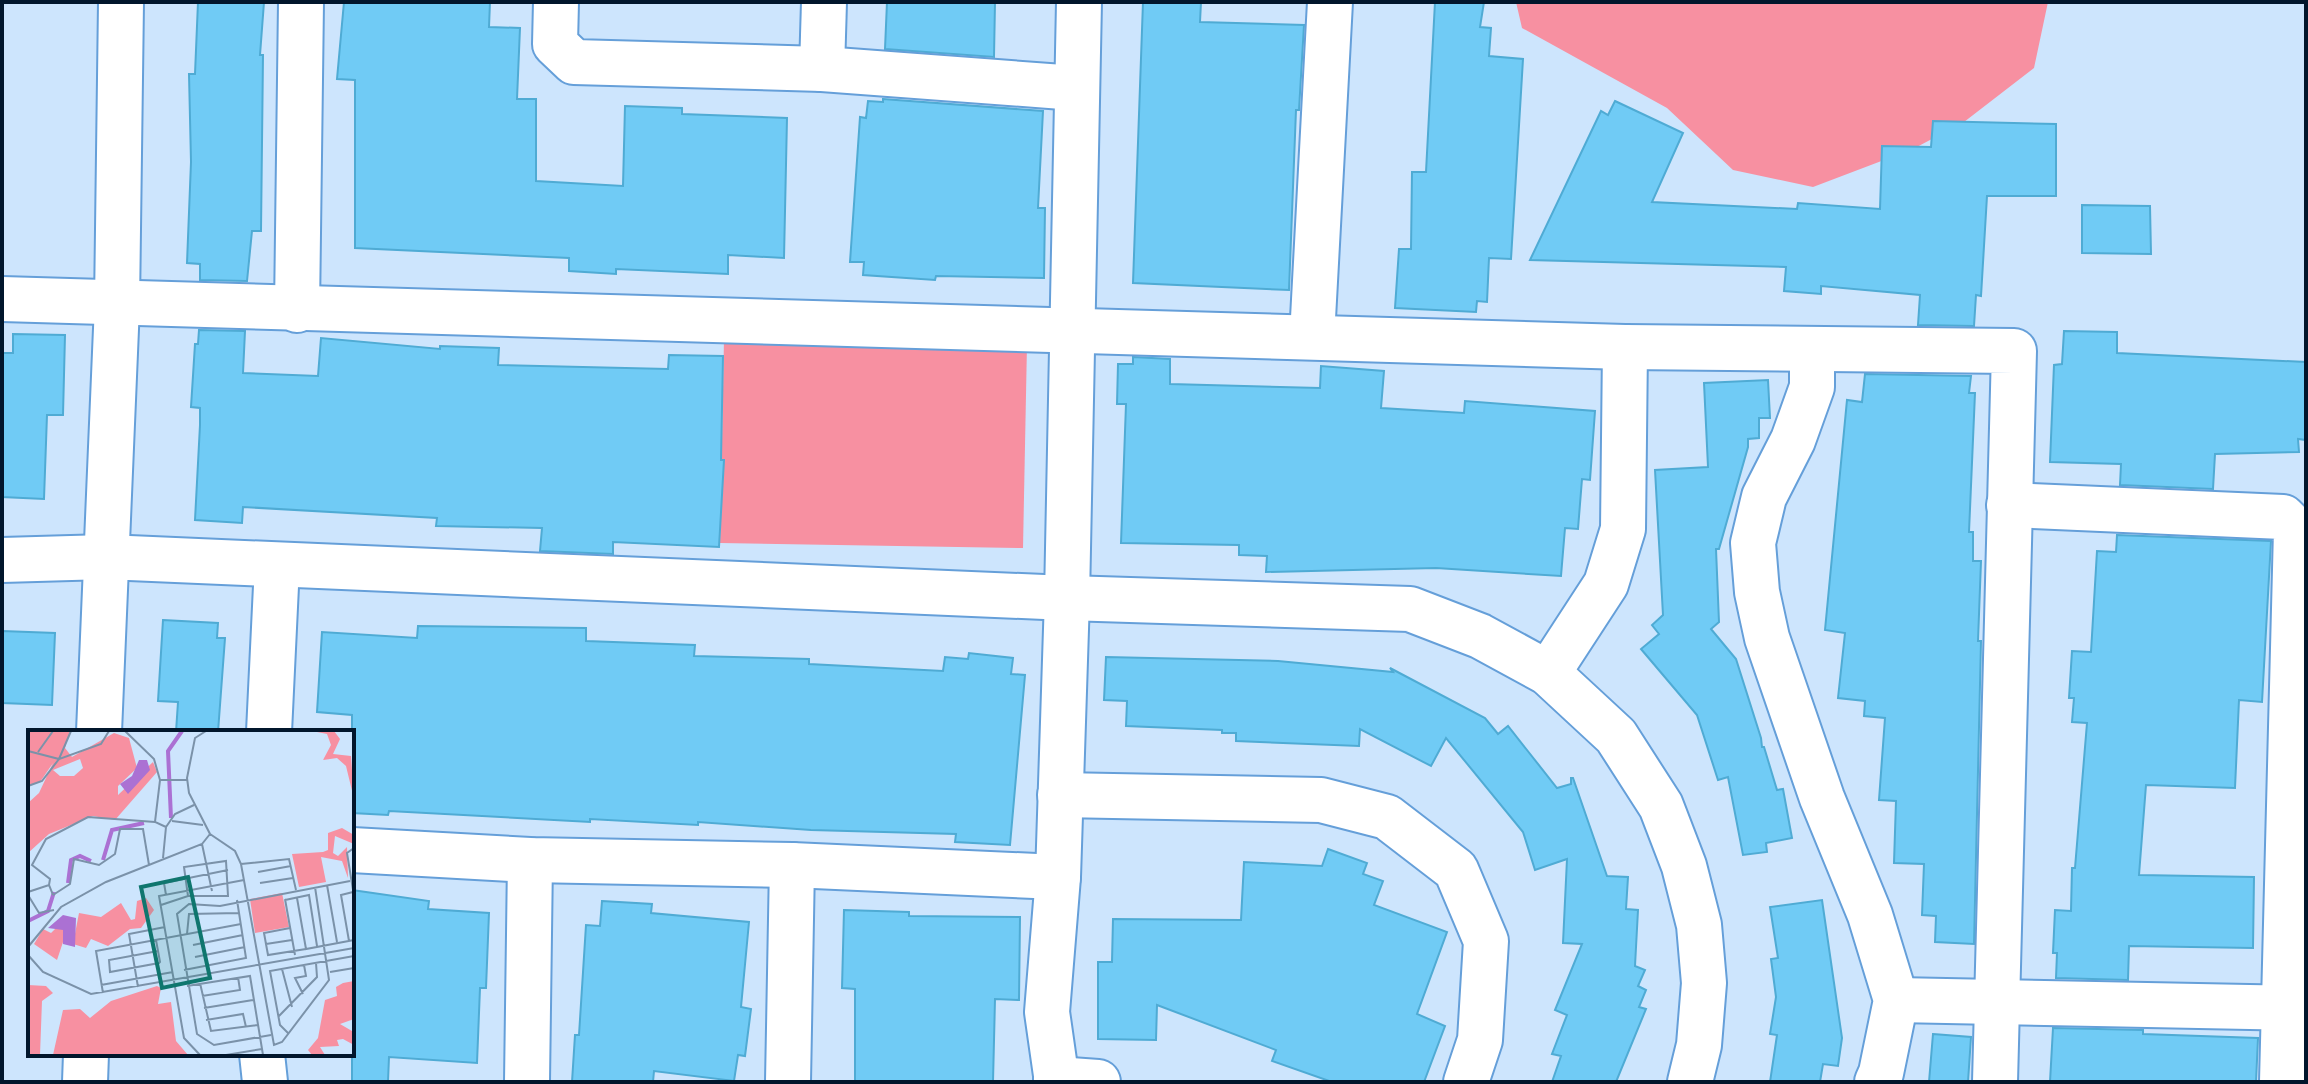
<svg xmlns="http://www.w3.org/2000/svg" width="2308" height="1084" font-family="Ubuntu,sans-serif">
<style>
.green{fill:#f790a1}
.building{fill:#70cbf5;stroke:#4fabd4;stroke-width:2}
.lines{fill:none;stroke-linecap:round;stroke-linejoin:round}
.minor-casing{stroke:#659fd9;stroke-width:48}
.minor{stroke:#fff;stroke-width:44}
.inset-river{fill:none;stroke:#ab71d3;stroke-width:4}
.inset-road{fill:none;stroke:#7b92a9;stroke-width:2}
.view{fill:#0f766e;fill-opacity:0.15;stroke:#0f766e;stroke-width:4}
.inset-edge{fill:none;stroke:#01162c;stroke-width:4}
</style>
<rect width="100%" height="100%" fill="#cde5fd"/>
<!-- green -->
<g class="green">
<path d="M1516,2H2048L2034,68L1964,122L1913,149L1813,187L1733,170L1667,108L1522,28Z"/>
<path d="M724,339L1027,344L1023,548L720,543Z"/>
</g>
<!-- building -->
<g class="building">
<path d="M198,2H264L260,55H263L261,231H252L247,281L200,280V264L187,263L191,162L189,74H195Z"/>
<path d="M344,2H490L489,27L520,28L517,99H536V181L623,186L625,106L682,108V114L787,118L784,258L728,255V274L616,269V274L569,271V258L355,248V80L337,79Z"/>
<path d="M887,2H995L994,57L885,49Z"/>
<path d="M1143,2H1201L1200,22L1304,25L1299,110H1296L1289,290L1133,283Z"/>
<path d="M1435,2H1484L1480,27L1491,28L1489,56L1523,59L1511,259L1489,258L1487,302L1477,301L1476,312L1395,308L1399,249H1411L1412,172H1426Z"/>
<path d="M883,99L1043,111L1038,208H1045L1044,278L936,276L935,280L863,275L864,262H850L860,117L866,118L868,101L883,102Z"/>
<path d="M1615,101L1683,133L1652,202L1797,209L1798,203L1880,209L1882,146L1931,147L1933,121L2056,124V196H1987L1981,296L1976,295L1974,326L1918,325L1920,295L1821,286V294L1784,291L1786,267L1530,260L1601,111L1608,115Z"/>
<path d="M2082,205L2150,206L2151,254L2082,253Z"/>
<path d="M199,330L245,331L243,373L318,376L321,338L440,349V346L499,348L498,365L668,369L669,355L723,356L721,460H724L719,547L613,542V554L540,551L542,528L436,526L437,518L243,507L242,523L195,520L200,425V408L191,407L195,344H198Z"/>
<path d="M2064,331L2117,332V353L2306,362V440L2298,439L2299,452L2215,454L2213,489L2120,485L2121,464L2050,462L2054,365L2062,364Z"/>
<path d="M13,334L65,335L63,415H47L44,499L2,497V353H13Z"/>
<path d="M1133,357L1170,359V384L1320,388L1321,366L1384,371L1381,408L1464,413L1465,401L1595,411L1590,480L1582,479L1578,529L1565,528L1561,576L1436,568L1266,572L1267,556L1239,555V545L1121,543L1126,404H1117L1118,364H1133Z"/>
<path d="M1865,374L1971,376L1969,393H1975L1969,532H1973V561H1981L1978,641H1981L1974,944L1935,942L1936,916L1922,915L1924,864L1894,863L1896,801L1879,800L1885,718L1864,716L1865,701L1838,698L1845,633L1825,630L1847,400L1862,402Z"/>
<path d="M1768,380L1770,418H1759V438L1748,439V447L1719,549H1716L1719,622L1711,629L1736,659L1761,738L1762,747H1764L1777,790L1783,789L1792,838L1766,843L1767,852L1743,855L1728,777L1718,780L1697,715L1641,649L1659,634L1652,625L1663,615L1655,470L1708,467L1704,383Z"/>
<path d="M2117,535L2271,541L2262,702L2239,700L2235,788L2146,785L2139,875L2254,877L2253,948L2129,946L2128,980L2056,978L2057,953H2053L2055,910L2071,911L2072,868H2075L2087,723L2072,722L2074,698H2069L2072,651L2091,652L2097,551L2116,552Z"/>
<path d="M163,620L218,623L217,638H225L218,732H176L178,702L158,701Z"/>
<path d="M418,626L586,628V641L695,645L694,656L809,659V664L943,671L945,657L968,659L969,653L1013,658L1011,674L1025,675L1010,845L955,842L956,834L811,830L698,822V825L590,819V822L389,811L388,815L352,813V715L317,712L322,632L417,638Z"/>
<path d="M2,631L55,633L52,705L2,703Z"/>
<path d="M1106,657L1278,661L1393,672L1390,668L1485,718L1498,734L1508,726L1557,788L1571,784V778H1573L1607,876L1628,877L1626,909L1638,910L1635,966L1645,970L1638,986L1646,990L1639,1007L1646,1009L1616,1082H1552L1561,1056L1552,1054L1567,1015L1555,1010L1582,944L1563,943L1567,859L1535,870L1523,832L1446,738L1431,766L1360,729L1359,746L1236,741V733H1222V730L1126,726L1127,701L1104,700Z"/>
<path d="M1328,849L1367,863L1363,874L1383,881L1374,905L1447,932L1417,1014L1445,1026L1424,1082H1332L1272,1061L1276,1050L1157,1005L1156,1040L1098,1039V962H1112L1113,919L1241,920L1244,862L1322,866Z"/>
<path d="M352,890L429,901L428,909L489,913L486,988H480L477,1063L389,1057L388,1082H352Z"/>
<path d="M1822,900L1842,1038L1838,1066L1823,1064L1820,1082H1770L1777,1035L1770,1034L1776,997L1771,959L1778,958L1770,907Z"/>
<path d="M602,901L652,904L651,913L749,922L741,1007L751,1009L745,1056L738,1055L734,1081L654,1071L653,1082H572L575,1035H579L586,925L600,926Z"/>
<path d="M844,910L909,912V916L1020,917L1019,1000L995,999L993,1082H855V989L842,988Z"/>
<path d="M2053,1028L2143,1030V1034L2258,1038L2256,1082H2050Z"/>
<path d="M1933,1034L1971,1037L1968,1082H1929Z"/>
</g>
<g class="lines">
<defs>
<g id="minor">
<path d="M556,2L555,44L574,62L822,69L1076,88"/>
<path d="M822,69L824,2"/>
<path d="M2,299L1625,347L2014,351L1995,1082"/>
<path d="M297,310L301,2"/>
<path d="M1312,337L1330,2"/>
<path d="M1812,350V387L1793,440L1764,497L1753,543L1757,592L1767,638L1822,798L1870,915L1896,1000L1881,1073L1877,1082"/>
<path d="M2009,505L2283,517L2296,530L2282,1082"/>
<path d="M2,560L106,557L1067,598L1410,609L1480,636L1548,673L1616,736L1661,806L1684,866L1699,925L1704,983L1699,1045L1690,1082"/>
<path d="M1548,673L1606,584L1623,529L1625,347"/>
<path d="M99,732L117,305L121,2"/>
<path d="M269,732L277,565"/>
<path d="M1060,795L1321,800L1387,817L1456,870L1486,941L1480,1040L1466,1082"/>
<path d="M352,850L530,860L792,865L1058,877"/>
<path d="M1896,1000L2306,1008"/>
<path d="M262,1054L265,1082"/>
<path d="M1056,1079L1098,1082"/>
<path d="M85,1082L86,1054"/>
<path d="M527,1082L530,860"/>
<path d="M788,1082L792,865"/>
<path d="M1057,1082L1047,1012L1058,877L1067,598L1079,2"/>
</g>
</defs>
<!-- minor casing -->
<use href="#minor" class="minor-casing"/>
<!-- minor -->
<use href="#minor" class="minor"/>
</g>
<!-- overview -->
<g transform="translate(28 730)">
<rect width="326" height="326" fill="#cde5fd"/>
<path d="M0,1H42L37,18L44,27L86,3L101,8L109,38L90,56V65L125,32L129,42L87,90L65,86L21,104L0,123V73L11,63L25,33L12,52L0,56ZM52,29L55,38L46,46H32L25,40ZM284,1H306L312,9L305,24L323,26L326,69L318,36L309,28L295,30L303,15L299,4ZM314,98L326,105V114L307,106L305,123L310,126L319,117L320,148L314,131L293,127L298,152L271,157L264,124L295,122L300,120V103ZM254,163L261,197L227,203L222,169ZM118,168L126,180L113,198L102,199L80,216L63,209L58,218L45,214L51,183L73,187L93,173L103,190L107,189L109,171ZM29,197L39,200L29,230L6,214L15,199L23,203ZM326,251V289L312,294L324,301L326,315L315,309L309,310L311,316L292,317L297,325H284L280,320L290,308L297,270L309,266L308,257L315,253ZM0,255L18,256L25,263L14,271L12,325H25L35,280L52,279L62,288L83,271L129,256L133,258L130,274L143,272L148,311L160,325H0Z" fill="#f790a1" fill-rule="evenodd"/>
<path d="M111,30H119L122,40L100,64L92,54L104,46ZM35,185L48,188L47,217L35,214V200L20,198Z" fill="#ab71d3"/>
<path class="inset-river" d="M143,88L140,21L154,1M75,130L84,100L116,93M40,153L43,130L52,126L63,131M0,191L20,181L26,162"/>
<path class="inset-road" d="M97,1L126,29L132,50L127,92L138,97M0,21L31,29L43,1M10,22L25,1M132,50H159M0,56L14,51L31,29L73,14L81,1M144,91L175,95M138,97L147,84L166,75M182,104L207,121L213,134L246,315L254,312L301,250L287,157M174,114L184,161M326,118L319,123L326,166M135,128L138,97M213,134L261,129L268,160M230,142L263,136M232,153L265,148M21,155L22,149L4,135L18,109L60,87L127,92M299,155L309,212M0,162L21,155L25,165M0,165L11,183L26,180M25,165L42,154L46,129L71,135L87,124L92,99H115L121,135M138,165L136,153L200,140M269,168L278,219L326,210M257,169L267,225M257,170L281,165L289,216M133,175L160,166H200L198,131L156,137L160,166M262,198L236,203L240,225L278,219M159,204L161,184L211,183M128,210L132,232L131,233L82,242L81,230L130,221M321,211L313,165L325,162M238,214L264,210M165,215L215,205M0,217L33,177L78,152L174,114L182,104L161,63L159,48L167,8L178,1M0,225L15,242L63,264L326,218M167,227L217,217M254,239L264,277M156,240L218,228L209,170M302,242L326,238M172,253L183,301L230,295M73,255L145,242M159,256L222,246L235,325M110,257L101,204L137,197M75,263L68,221L213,194M275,264L267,248L278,246L276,235M174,266L212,260L210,247M176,278L225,270M250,287L289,247L288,233M178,290L215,284L218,297M260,303L252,295L242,241L326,226M243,305L186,315L169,304L149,184L161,174L192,176L322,151M172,325L156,308L131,166L216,150M198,325L234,319"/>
<path class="view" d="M160,147L182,248L134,258L113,157Z"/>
<rect width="326" height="326" class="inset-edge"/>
</g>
<!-- border -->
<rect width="2308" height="1084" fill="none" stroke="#01162c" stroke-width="8"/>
</svg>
